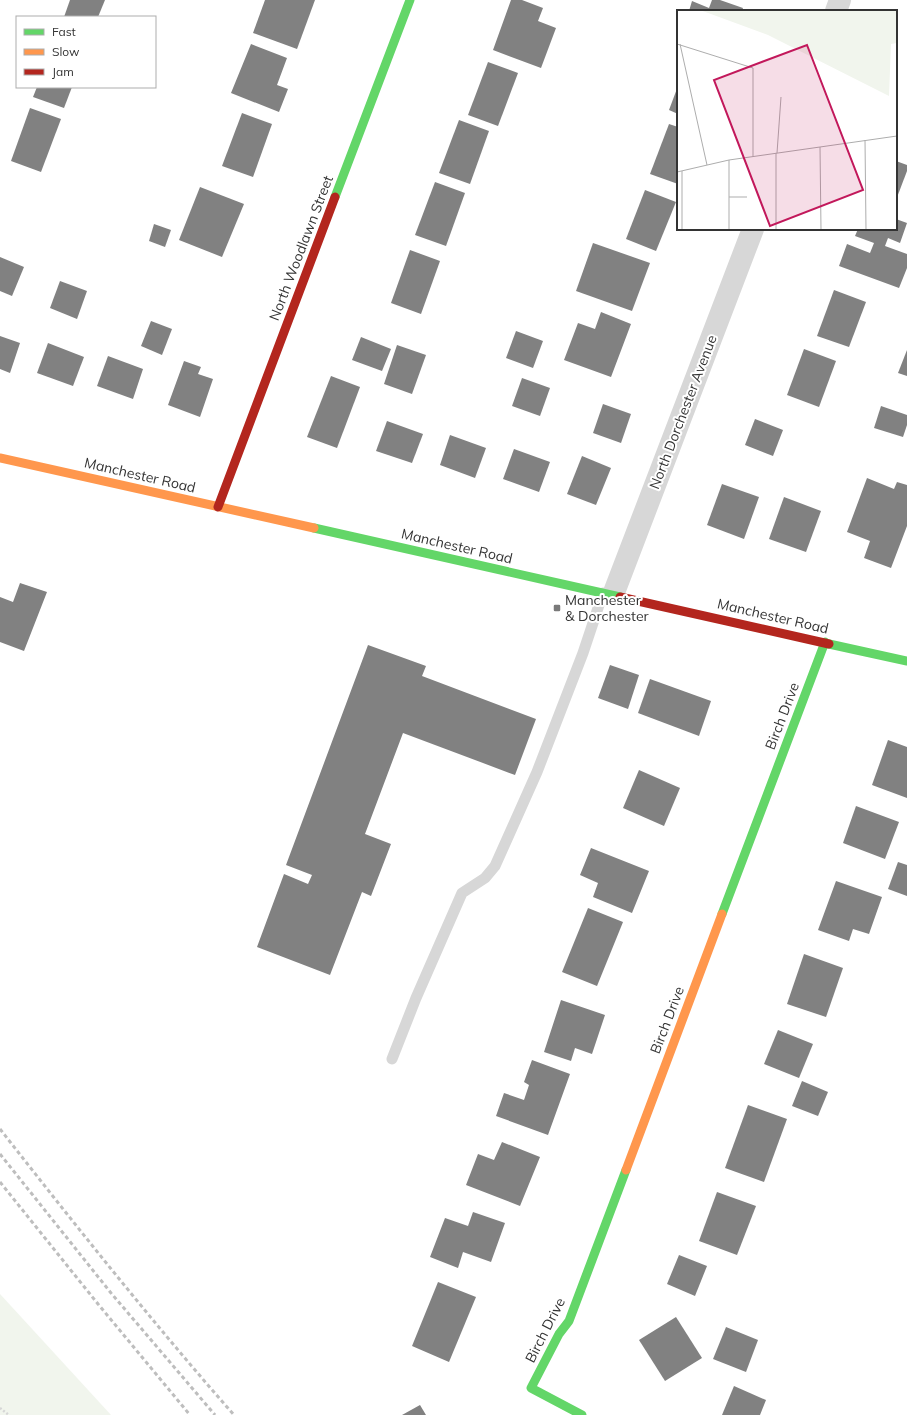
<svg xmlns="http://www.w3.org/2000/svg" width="907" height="1415" font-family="Mulish,sans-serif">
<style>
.green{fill:#f1f5ed}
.building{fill:#818181}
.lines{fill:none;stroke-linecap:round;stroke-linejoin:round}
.path{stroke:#d6d6d6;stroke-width:2.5;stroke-dasharray:2 2;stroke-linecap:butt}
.lane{stroke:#d7d7d7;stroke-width:11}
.street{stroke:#d7d7d7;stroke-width:22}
.fast{stroke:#63d668;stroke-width:9}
.slow{stroke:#ff974d;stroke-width:9}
.jam{stroke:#b3261e;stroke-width:9}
.rail{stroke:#bebebe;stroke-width:3;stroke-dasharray:4 3;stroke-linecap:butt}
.poi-dot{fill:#7a7a7a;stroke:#fff;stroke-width:1.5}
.labels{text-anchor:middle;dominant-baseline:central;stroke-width:4;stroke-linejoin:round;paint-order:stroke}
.street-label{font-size:14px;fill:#333;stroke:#fff}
.poi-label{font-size:14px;fill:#333;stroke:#fff;text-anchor:start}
.inset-road{fill:none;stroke:#adadad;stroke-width:1}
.view{fill:#c2185b;fill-opacity:0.15;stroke:#c2185b;stroke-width:2}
.inset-edge{fill:none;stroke:#333;stroke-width:2}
</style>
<rect width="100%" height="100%" fill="#fff"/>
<!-- green -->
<path class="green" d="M0,1294L111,1415H0Z"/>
<!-- building -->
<g class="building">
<path d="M70,0H105L98,17H64Z"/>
<path d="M265,0H315L297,49L253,33Z"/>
<path d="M511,0H522L543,8L538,21L556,28L541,68L493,50Z"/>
<path d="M712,0H720L743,8L742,11H689L692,1L709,8Z"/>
<path d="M251,44L287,58L277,85L288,89L279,112L231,93Z"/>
<path d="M488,62L518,73L498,126L468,115Z"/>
<path d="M678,86V114L669,110Z"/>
<path d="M37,87H72L64,108L33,97Z"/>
<path d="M30,108L61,119L41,172L11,161Z"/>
<path d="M242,113L272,124L253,177L222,166Z"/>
<path d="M459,120L489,131L470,184L439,173Z"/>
<path d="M669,124L678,127V184L650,174Z"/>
<path d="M896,161L907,165V171L896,200Z"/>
<path d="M435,182L465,193L446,246L415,235Z"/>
<path d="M200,187L244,204L222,257L179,240Z"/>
<path d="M645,190L676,202L656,251L626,239Z"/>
<path d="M896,219L907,223L900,243L888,238L885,246L907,254V268L899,288L839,266L847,244L870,253L874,243L855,236L858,229H896Z"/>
<path d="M154,224L171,230L165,247L149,241Z"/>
<path d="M593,243L650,263L632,311L576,291Z"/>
<path d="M410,250L440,261L421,314L391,303Z"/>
<path d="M0,257L24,267L12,296L0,291Z"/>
<path d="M60,281L87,291L77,319L50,308Z"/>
<path d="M834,290L866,302L849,347L817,336Z"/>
<path d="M601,312L631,324L611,377L564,360L578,323L595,329Z"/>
<path d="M151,321L172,329L162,355L141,346Z"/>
<path d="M516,331L543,341L533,368L506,358Z"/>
<path d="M0,336L20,343L10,373L0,369Z"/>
<path d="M361,337L391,349L382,371L352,360Z"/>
<path d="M48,343L84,357L73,386L37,373Z"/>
<path d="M397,345L426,355L412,394L384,384Z"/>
<path d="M804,349L836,361L819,407L787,395Z"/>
<path d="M907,350V376L898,373Z"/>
<path d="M108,356L143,369L133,399L97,386Z"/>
<path d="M184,361L201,367L198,374L213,379L200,417L168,405Z"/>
<path d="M331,376L360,387L337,448L307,437Z"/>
<path d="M522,378L550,388L540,416L512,406Z"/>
<path d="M603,404L631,414L621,443L593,433Z"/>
<path d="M881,406L907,415V425L903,437L874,428Z"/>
<path d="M755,419L783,430L773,456L745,445Z"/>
<path d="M387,421L423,434L412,463L376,451Z"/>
<path d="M450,435L486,448L475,478L440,465Z"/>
<path d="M514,449L550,462L539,492L503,479Z"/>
<path d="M582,456L611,468L596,505L567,494Z"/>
<path d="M867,478L894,489L897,482L907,485V526L891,568L864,558L870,541L847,532Z"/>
<path d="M722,484L759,497L744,539L707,525Z"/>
<path d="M784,497L821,511L806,552L769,539Z"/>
<path d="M20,583L47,592L24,651L0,642V597L13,602Z"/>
<path d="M368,645L426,666L422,676L536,719L515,775L403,733L365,834L391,844L371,896L362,892L330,975L257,947L284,874L308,884L312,875L286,865Z"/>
<path d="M610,665L639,675L628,709L598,698Z"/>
<path d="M650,679L711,701L699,736L638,713Z"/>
<path d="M888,740L907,747V798L872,785Z"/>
<path d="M639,770L680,788L664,826L623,808Z"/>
<path d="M856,806L899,822L885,859L843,843Z"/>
<path d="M591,848L649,871L632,913L593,897L598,883L580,875Z"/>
<path d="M898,862L907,865V896L888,889Z"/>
<path d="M836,881L882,897L869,934L853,929L849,941L818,930Z"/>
<path d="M588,908L623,922L597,986L562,972Z"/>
<path d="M804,954L843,968L826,1017L787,1004Z"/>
<path d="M561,1000L605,1015L592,1054L575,1048L571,1061L544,1052Z"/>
<path d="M778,1030L813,1044L799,1078L764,1064Z"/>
<path d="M532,1060L570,1074L548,1135L496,1116L504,1093L524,1100L529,1085L524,1082Z"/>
<path d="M802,1081L828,1092L818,1116L792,1106Z"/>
<path d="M748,1105L787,1119L764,1182L725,1168Z"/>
<path d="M502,1142L540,1157L520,1206L466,1185L478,1154L494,1160Z"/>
<path d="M717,1192L756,1206L737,1255L699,1241Z"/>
<path d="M473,1212L505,1223L491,1262L463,1252L458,1268L430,1257L445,1218L468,1226Z"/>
<path d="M679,1255L707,1266L695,1296L667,1284Z"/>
<path d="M438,1282L476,1297L449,1362L412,1346Z"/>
<path d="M676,1317L702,1358L665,1381L639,1340Z"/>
<path d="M726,1327L758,1340L746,1372L713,1359Z"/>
<path d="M734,1386L766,1400L760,1415H722Z"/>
<path d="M420,1405L426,1415H402Z"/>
</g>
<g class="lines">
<!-- path -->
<path class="path" d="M0,1408L9,1415"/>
<!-- lane -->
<path class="lane" d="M392,1059L416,998L462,893L485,878L495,866L537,772L583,653L603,593"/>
<!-- street -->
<g class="street">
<path d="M836,11L840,0"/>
<path d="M613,595L753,229"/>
</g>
<!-- fast -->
<g class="fast">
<path d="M335,197L410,0"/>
<path d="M314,528L620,597"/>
<path d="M829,644L907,661"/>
<path d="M722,914L825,642"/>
<path d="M582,1415L531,1388L559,1334L569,1321L626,1170"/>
</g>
<!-- slow -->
<g class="slow">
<path d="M0,458L314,528"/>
<path d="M626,1170L722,914"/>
</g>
<!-- jam -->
<g class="jam">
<path d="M218,507L335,197"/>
<path d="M620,597L829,644"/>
</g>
<!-- rail -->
<g class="rail">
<path d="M0,1129C76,1226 153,1323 234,1415"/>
<path d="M0,1154L111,1293L215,1415"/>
<path d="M0,1182L98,1304L190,1415"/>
</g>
</g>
<!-- markers -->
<rect class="poi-dot" x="553" y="604" width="8" height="8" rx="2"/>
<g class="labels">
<!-- street labels -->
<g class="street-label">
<text transform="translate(301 248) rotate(-69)">North Woodlawn Street</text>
<text transform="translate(683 412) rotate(-69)">North Dorchester Avenue</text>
<text transform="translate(140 475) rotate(13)">Manchester Road</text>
<text transform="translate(457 546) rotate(13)">Manchester Road</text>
<text transform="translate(773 616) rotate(13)">Manchester Road</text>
<text transform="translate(782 716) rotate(-69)">Birch Drive</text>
<text transform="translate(667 1020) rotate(-69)">Birch Drive</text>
<text transform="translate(545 1330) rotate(-63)">Birch Drive</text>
</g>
<!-- poi labels -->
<g class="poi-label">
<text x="565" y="600">Manchester<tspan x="565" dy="16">&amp; Dorchester</tspan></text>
</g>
</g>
<!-- overview -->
<g transform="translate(677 10)">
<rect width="220" height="220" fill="#fff"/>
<path d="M23,0H220V33L214,34L212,86L91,25Z" fill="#f1f5ed"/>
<path class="inset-road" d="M0,34L76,58V147M3,34L30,155M188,130L189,220M143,137L144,220M99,143V220M100,143L104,87M52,150V220M5,161V220M0,162L52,150L220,126M52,187H70"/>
<path class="view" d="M130,35L186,180L93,216L37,70Z"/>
<rect width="220" height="220" class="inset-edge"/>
</g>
<!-- legend -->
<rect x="16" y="16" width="140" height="72" fill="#ffffff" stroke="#adadad"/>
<rect x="24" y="29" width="20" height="6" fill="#63d668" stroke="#adadad"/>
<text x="52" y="36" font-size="12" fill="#333333">Fast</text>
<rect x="24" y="49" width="20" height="6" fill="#ff974d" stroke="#adadad"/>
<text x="52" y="56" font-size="12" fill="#333333">Slow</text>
<rect x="24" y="69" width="20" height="6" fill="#b3261e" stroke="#adadad"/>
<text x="52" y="76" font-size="12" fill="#333333">Jam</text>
</svg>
